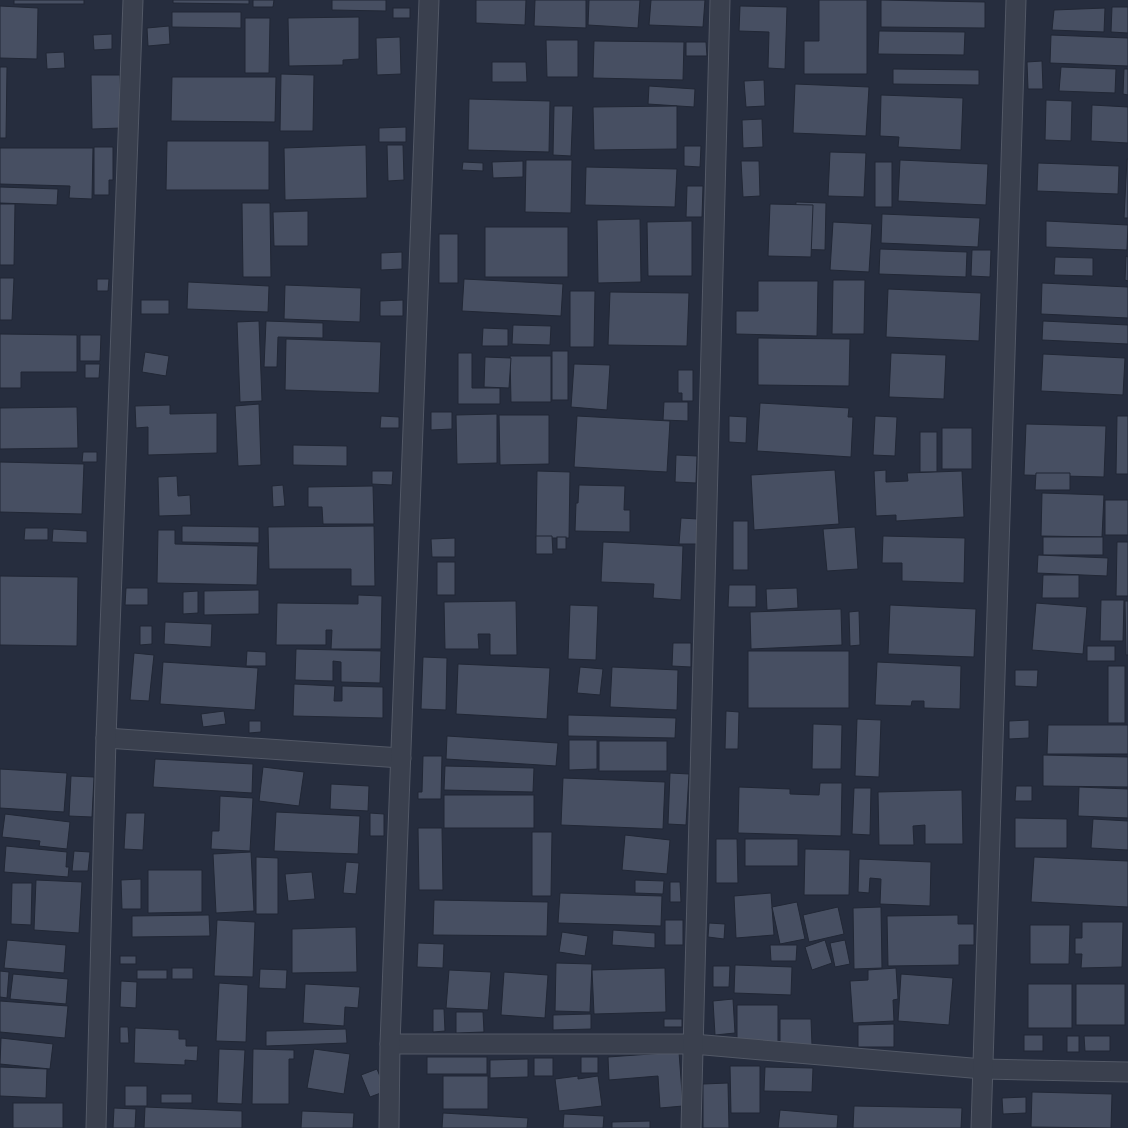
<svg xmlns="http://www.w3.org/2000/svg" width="1128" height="1128" font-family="Lato,sans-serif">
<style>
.building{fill:#474f62;stroke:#212735}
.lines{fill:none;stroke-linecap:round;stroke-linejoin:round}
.street-casing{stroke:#525866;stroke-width:21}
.street{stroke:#3a404e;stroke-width:19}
</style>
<rect width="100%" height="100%" fill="#262d3e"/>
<!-- building -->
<g class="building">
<rect x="14" y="0" width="70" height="4"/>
<path d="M173,0H249V4L173,3Z"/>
<path d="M253,0H274L273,7H253Z"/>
<path d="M332,0H386V11L332,10Z"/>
<path d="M476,0H526L525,25L476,23Z"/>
<path d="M535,0H586V28L534,26Z"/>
<path d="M589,0H640L638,28L588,25Z"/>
<path d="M651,0H705L703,27L649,25Z"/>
<path d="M819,0H867V74H804V41H819Z"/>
<path d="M881,0L985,2V28L881,27Z"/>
<path d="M0,6L38,8L37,59L0,58Z"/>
<path d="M740,6L787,7L785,69L768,68L769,32L739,31Z"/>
<path d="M1112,7H1128V33L1111,32Z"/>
<rect x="393" y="8" width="17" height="10"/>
<path d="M1105,8L1104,32L1052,30L1054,10Z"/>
<path d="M172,12H241V28L172,27Z"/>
<path d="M359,17V59L343,60V65L289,66L288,18Z"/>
<path d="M245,18H270L269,73H245Z"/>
<path d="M169,26L170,44L148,46L147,28Z"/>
<path d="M879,31L965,32L964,55L878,54Z"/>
<path d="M112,34V49L94,50L93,35Z"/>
<path d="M1051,35L1128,38V66L1050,63Z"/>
<path d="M400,37L401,74L377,75L376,38Z"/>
<path d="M546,40H578V77H547Z"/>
<path d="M594,41L684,42L683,80L593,78Z"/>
<path d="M686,42H706L707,56H686Z"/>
<path d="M64,52L65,68L47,69L46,53Z"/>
<path d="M1042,61L1043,89H1028L1027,62Z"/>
<path d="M492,62H526L527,82H492Z"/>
<path d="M0,67H7L6,138H0Z"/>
<path d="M1061,67L1116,69L1115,93L1059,91Z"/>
<path d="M893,69L979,70V85L893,84Z"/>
<path d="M1124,69H1128V95L1123,94Z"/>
<path d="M281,74L314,75L313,131H280Z"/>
<path d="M91,75H120L121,128L92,129Z"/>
<path d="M172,77H276L275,122L171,121Z"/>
<path d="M764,80L765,106L746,107L744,81Z"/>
<path d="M795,84L869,87L866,136L793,133Z"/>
<path d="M649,86L695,89L694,107L648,104Z"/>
<path d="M881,95L963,98L961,150L898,147L899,137L880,136Z"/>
<path d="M469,99L550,101L549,152L468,150Z"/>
<path d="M1046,100L1072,101L1071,141L1045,140Z"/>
<path d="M1092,105L1128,107V143L1091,141Z"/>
<path d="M554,106H573L571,156L553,155Z"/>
<path d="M677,106V149L594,150L593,107Z"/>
<path d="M762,119L763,147L743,148L742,120Z"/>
<path d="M406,127V142H379V128Z"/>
<path d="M167,141H269V190H166Z"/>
<path d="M366,145L367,198L285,200L284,148Z"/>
<path d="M387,145H403L404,180L388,181Z"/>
<path d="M684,146H701L700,167L684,166Z"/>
<path d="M94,147H113V180H109V195H94Z"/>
<path d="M0,148H93L92,199L69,198L70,186L0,184Z"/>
<path d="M830,152L866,153L864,197L828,196Z"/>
<path d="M1127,159H1128V218H1124Z"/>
<path d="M526,160H572L571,213L525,212Z"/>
<path d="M900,160L988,164L986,205L898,201Z"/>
<path d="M523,161V177L493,178L492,162Z"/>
<path d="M741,161H759L760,196L743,197Z"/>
<path d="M463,162L483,163V171L462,170Z"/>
<rect x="875" y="162" width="17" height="45"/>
<path d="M1038,163L1119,166L1118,194L1037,191Z"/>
<path d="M586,167L677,169L675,207L585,205Z"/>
<path d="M687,186H703L702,217H686Z"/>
<path d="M0,187L58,189L57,205L0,203Z"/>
<path d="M796,202L826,203L825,250L794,249Z"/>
<path d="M242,203H270L271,277H243Z"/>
<path d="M0,204H15L14,265H0Z"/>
<path d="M770,204L813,205L811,257L768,256Z"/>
<path d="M308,211V246H274L273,212Z"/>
<path d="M882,214L980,218L978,247L881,243Z"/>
<path d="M640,219L641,282L598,283L597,220Z"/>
<path d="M692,221V276H648L647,222Z"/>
<path d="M1046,221L1128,225L1127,250L1046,247Z"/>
<path d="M833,222L872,224L869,272L830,270Z"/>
<rect x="485" y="227" width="83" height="50"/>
<rect x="439" y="234" width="19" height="49"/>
<path d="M880,249L967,252L966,277L879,274Z"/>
<path d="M972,250H991L990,277L971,276Z"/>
<path d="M402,252V269L381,270V253Z"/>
<path d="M1126,256L1128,257V281L1125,280Z"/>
<path d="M1055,257L1093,258V276L1054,275Z"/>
<path d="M0,278H14L12,320H0Z"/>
<path d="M97,279H109L108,291H97Z"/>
<path d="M464,279L563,284L561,316L462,311Z"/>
<path d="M833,280H865L864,334H832Z"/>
<path d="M758,281H818L817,336L736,334V311H758Z"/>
<path d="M188,282L269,286L268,312L187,309Z"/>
<path d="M1042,283L1128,287V318L1041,314Z"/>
<path d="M285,285L361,288L360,322L284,319Z"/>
<path d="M888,289L981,293L979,341L886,337Z"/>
<path d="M570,291H595L594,347H570Z"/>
<path d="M610,292L689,293L687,346L608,345Z"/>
<rect x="141" y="300" width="28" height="14"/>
<path d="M403,300V316H380V301Z"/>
<path d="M259,321L262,401L240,402L237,322Z"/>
<path d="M266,321L323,323V338L278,337L277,367H264Z"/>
<path d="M1043,321L1128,325V344L1042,340Z"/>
<path d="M513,325L551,326L550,345L512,344Z"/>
<path d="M483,328L508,329V346H482Z"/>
<path d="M0,334L77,335V372H21V388H0Z"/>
<path d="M80,335H101L100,361H80Z"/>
<path d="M758,338L850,339L849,386L758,385Z"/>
<path d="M286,339L381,342L379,393L285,390Z"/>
<rect x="552" y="351" width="16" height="49"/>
<path d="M145,352L169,356L166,376L142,372Z"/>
<path d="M458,353H472V388H500V404H458Z"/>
<path d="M891,353L946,355L944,399L889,397Z"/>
<path d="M1043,354L1125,358L1123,395L1041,391Z"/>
<path d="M510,356H551V402H511Z"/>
<path d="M485,357L511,358L509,388L484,387Z"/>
<path d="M85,364H100L99,378H85Z"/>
<path d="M574,364L610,365L607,410L571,407Z"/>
<path d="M678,370H693V401H682V393H678Z"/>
<path d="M664,402H688V421L663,420Z"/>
<path d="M760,403L849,408L848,417H853L851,457L757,451Z"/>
<path d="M259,404L261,465L238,466L235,406Z"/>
<path d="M170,405V414L217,413V453L148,455V427L136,428L135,406Z"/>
<path d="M77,407L78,448L0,449V408Z"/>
<path d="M431,412H452V429L431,430Z"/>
<path d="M497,414V463L457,464L456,415Z"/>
<path d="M499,415H549V464L500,465Z"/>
<path d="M381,416L399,417V428H380Z"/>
<path d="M577,416L670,421L667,472L574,467Z"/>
<path d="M729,416L747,417L746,443L729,442Z"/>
<path d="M875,416L897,417L895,456L873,455Z"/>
<path d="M1117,416H1128V474H1116Z"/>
<path d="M1026,424L1106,426L1104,477L1024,475Z"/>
<rect x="942" y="428" width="30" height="41"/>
<rect x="920" y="432" width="17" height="40"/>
<path d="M293,445L347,446V466L293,465Z"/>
<path d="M83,452H97V462H82Z"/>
<path d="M676,455L697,456L696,483L675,482Z"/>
<path d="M0,462L84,464L82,514L0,512Z"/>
<path d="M835,470L839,524L754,530L751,475Z"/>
<path d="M886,470V482L908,481L907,473L962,471L964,517L896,521V515L876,516L874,471Z"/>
<path d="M372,471H393L392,485L372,484Z"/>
<path d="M537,471L570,472L569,538H536Z"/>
<path d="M1036,473H1070V490H1035Z"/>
<path d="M177,476L178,496L190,495L191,515L159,516L158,477Z"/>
<path d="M283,485L285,506L273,507L272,486Z"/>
<path d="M579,485L625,486L624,510H630V532L575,531L576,503H578Z"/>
<path d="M373,486L374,524H323L322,507H308V487Z"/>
<path d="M1042,493L1104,495L1102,537L1041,536Z"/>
<rect x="1105" y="500" width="23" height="35"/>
<path d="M681,518L698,519L697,544H679Z"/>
<rect x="733" y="521" width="15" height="49"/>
<path d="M182,526L259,527V543L182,542Z"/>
<path d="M374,526L375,586H351V569H269L268,527Z"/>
<path d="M855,527L858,569L827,571L823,529Z"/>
<path d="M25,528H48V540H24Z"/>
<path d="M53,529L87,531V543L52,542Z"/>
<path d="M158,530H175V544L258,546L257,585L157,583Z"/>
<path d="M536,536H552L553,554H536Z"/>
<path d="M883,536L965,538L964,583L902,581V563H882Z"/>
<rect x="557" y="537" width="9" height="12"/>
<rect x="1043" y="537" width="60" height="18"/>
<path d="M455,538V557H432L431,539Z"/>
<path d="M603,542L683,546L681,600L653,598L654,584L601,582Z"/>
<path d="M1117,542H1128V596H1116Z"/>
<path d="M1038,555L1108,558L1107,576L1037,573Z"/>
<rect x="437" y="562" width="18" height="33"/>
<path d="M1043,575H1079V598H1042Z"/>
<path d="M0,576L78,577L77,646L0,645Z"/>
<path d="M729,585H756V607H728Z"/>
<path d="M126,588H148V605H125Z"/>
<path d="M797,588L798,608L767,610L766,589Z"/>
<path d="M259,590V614L204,615V591Z"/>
<path d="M198,591V613L183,614V592Z"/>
<path d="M358,595L382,596L381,649H331L332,630H326V645H276L277,603L358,604Z"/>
<path d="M1101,600H1124L1123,641H1100Z"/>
<path d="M516,601L517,655H490V634H478L479,649H445L444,602Z"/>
<path d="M1125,601H1128V655H1126Z"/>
<path d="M1036,603L1087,607L1083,654L1032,650Z"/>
<path d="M570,605L598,606L596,660L568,659Z"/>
<path d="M890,605L976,609L974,657L888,654Z"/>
<path d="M841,609L842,645L751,649L750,612Z"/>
<path d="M859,611L860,645L850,646L849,612Z"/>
<path d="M165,622L212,624L211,647L164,644Z"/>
<path d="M140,626H152V644L140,645Z"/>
<path d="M673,643H691V667L672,666Z"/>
<rect x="1087" y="646" width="28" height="15"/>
<path d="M296,649L381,651L380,683L341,682V662L333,661V681L295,680Z"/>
<path d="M247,651L266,652V666H246Z"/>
<rect x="748" y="651" width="101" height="57"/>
<path d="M134,653L154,655L149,701L130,700Z"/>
<path d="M423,657L447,658L446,710L421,709Z"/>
<path d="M163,662L258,668L255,710L160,704Z"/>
<path d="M877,662L961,666L960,709L924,708V701H912L911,706L875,705Z"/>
<path d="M458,664L550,668L547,719L456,714Z"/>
<rect x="1108" y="666" width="17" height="57"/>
<path d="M580,667L603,669L600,695L577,693Z"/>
<path d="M612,667L678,670L677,710L610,707Z"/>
<path d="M1015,670H1038L1037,687L1015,686Z"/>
<path d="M294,684L335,686L334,701H342V686L383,687V718L293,716Z"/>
<path d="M224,711L226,724L203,727L201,714Z"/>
<path d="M726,711L739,712L738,749H725Z"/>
<path d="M568,715L676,718L675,738L568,736Z"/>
<path d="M857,719L881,720L879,777L855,776Z"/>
<path d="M1029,720V738L1009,739V721Z"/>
<path d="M249,721H261V732L249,733Z"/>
<path d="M813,724L842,725L841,769H812Z"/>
<path d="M1048,725H1128V754H1047Z"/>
<path d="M447,736L558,743L556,766L446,759Z"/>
<path d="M569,740H597V769L569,770Z"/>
<rect x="599" y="741" width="68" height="30"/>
<path d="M1043,755L1128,757V787L1043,786Z"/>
<path d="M423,756H442L441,799H418V792H422Z"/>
<path d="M155,759L253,764L252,793L153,787Z"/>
<path d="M445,766L534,768L533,792L444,790Z"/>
<path d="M263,767L304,772L299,806L259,801Z"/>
<path d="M0,769L67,773L64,812L0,808Z"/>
<path d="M670,773L689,774L686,825L668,824Z"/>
<path d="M71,776L94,777L92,817L69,816Z"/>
<path d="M563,778L665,782L663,829L561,825Z"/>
<path d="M820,783H842L841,836L738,833L739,787L790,789V794L819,795Z"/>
<path d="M331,784L369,786L368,811L330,809Z"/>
<path d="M1016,786H1032V801H1015Z"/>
<path d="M1079,787L1128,789V818L1078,816Z"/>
<path d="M854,788H871L870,835L852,834Z"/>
<path d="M962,790L963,844H925V825L913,826L914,845H879L878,792Z"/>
<rect x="444" y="795" width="90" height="33"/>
<path d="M220,796L253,798L250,851L211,849L212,831H219Z"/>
<path d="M276,812L360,816L358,854L274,851Z"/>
<path d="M126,813H145L143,850L124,849Z"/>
<path d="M370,813L384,814V836H370Z"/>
<path d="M5,814L70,822L67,849L39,846L40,841L2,837Z"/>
<path d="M1015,818L1067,819V848H1015Z"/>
<path d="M1093,819L1128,821V850L1091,848Z"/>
<path d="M418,828H442L443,890H419Z"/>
<path d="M532,832H552L551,896H532Z"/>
<path d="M625,835L670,840L667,874L622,870Z"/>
<path d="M716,839H737L738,883H716Z"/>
<rect x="745" y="839" width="53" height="27"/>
<path d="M6,846L67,852L66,867H69L68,877L4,872Z"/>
<path d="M805,849L850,850L849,895H804Z"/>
<path d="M74,851L90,852L88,871H72Z"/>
<path d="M251,852L254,911L216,913L213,854Z"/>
<path d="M256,857L278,858V914H256Z"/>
<path d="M1034,857L1128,861V907L1031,902Z"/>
<path d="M859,859L931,862L930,906L880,904L881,879L870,878L869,893L858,892Z"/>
<path d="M346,862L359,863L356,894L343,893Z"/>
<path d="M148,870H202V912L148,913Z"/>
<path d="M312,872L315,899L288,901L285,874Z"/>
<path d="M141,879V909H122L121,880Z"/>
<path d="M36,880L82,882L79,933L34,930Z"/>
<path d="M635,880L664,881L663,894L635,893Z"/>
<path d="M670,882H680L681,902H670Z"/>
<path d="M12,883H32L31,925L11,924Z"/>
<path d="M560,893L662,896L661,926L558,923Z"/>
<path d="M771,893L774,935L736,938L734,896Z"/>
<path d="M434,900L548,902L547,936L433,935Z"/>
<path d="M797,902L805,939L780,944L772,907Z"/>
<path d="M838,907L844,934L809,942L803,915Z"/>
<path d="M881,907L882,968L854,969L853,908Z"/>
<path d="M209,915L210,936L132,937V916Z"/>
<path d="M958,915V924H974V945H959V965L888,966L887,916Z"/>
<path d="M217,920L255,922L253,977L214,976Z"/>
<rect x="665" y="920" width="18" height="25"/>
<path d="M1082,922H1123L1122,967L1081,968L1082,954H1075V938H1082Z"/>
<path d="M709,923L725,924L724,939L708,937Z"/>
<path d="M1030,925H1070L1069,964H1030Z"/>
<path d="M356,927L357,972L292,973V929Z"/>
<path d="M613,930L655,933V948L612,945Z"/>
<path d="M562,932L588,936L585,956L559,952Z"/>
<path d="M7,940L66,945L64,973L4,968Z"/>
<path d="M825,940L832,963L812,970L805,947Z"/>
<path d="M845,940L850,964L835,967L830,943Z"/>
<path d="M418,943L444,944L443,968L417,967Z"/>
<path d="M770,945H797L796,961H771Z"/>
<rect x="120" y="956" width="16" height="8"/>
<path d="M556,963L592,964L590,1012L555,1011Z"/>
<path d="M735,965L792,967L791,995L734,993Z"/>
<path d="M713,966H730L729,987H713Z"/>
<rect x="172" y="968" width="21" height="11"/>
<path d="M665,968L666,1012L594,1014L592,970Z"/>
<path d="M896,968L898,999L893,1000L894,1021L853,1023L850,981L868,980V970Z"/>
<path d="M260,969L287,970L286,989L259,988Z"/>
<rect x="137" y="970" width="30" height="9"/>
<path d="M449,970L491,972L488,1010L446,1008Z"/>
<path d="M0,971L9,972L7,998L0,997Z"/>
<path d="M504,972L548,975L545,1018L501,1015Z"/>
<path d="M13,974L68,979L66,1004L10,999Z"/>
<path d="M901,974L953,978L949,1025L898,1021Z"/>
<path d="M121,981L137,982L136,1008L120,1007Z"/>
<path d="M219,983L248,985L246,1042L216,1041Z"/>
<path d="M305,984L360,987L358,1008L345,1007L344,1026L303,1023Z"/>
<rect x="1028" y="984" width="44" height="44"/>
<rect x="1076" y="984" width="49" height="41"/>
<path d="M733,999L735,1033L715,1035L713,1001Z"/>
<path d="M0,1001L68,1006L65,1038L0,1032Z"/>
<path d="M737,1005H778V1045L737,1046Z"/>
<path d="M433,1009H444L445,1031L433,1032Z"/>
<path d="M456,1012H483L484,1032L456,1033Z"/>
<path d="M591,1014V1029L553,1030V1015Z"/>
<rect x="664" y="1019" width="18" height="8"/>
<path d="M780,1019H811L812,1045L780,1046Z"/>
<path d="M894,1024V1047H858V1025Z"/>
<path d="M120,1027H128L129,1043H120Z"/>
<path d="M135,1028L179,1030V1039H186V1046H198L197,1061L185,1060V1065L134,1063Z"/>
<path d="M346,1029L347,1043L266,1046V1031Z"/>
<rect x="1024" y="1035" width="19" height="16"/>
<rect x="1067" y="1036" width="12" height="16"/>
<path d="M1084,1036H1110V1051H1085Z"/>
<path d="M1,1038L53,1044L50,1069L0,1064Z"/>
<path d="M219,1049L245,1050L242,1104L217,1103Z"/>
<path d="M253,1049L294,1050V1059H289V1104H252Z"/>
<path d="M314,1049L350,1054L344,1094L307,1088Z"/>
<path d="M679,1052L683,1106L660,1108L658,1076L609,1080L608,1057Z"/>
<rect x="427" y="1057" width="60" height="17"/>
<rect x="581" y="1057" width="17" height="16"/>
<rect x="534" y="1058" width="19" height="18"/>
<path d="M528,1059V1077L490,1078V1060Z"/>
<path d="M730,1066H760V1113H731Z"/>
<path d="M0,1067L47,1069L46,1098L0,1096Z"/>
<path d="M765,1067L813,1068L812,1092L764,1091Z"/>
<path d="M377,1069L386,1091L370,1097L361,1075Z"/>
<rect x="443" y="1076" width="45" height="33"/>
<path d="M578,1076V1079L598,1076L602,1106L559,1111L555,1079Z"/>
<path d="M728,1083L729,1128H703V1084Z"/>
<rect x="125" y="1086" width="22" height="20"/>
<path d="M1032,1092L1112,1094L1111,1128L1031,1127Z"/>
<rect x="161" y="1094" width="31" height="9"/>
<path d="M1026,1097V1113L1003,1114L1002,1098Z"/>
<rect x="13" y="1103" width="50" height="25"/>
<path d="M854,1106L962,1108L961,1128H853Z"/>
<path d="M145,1107L242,1111V1128H144Z"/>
<path d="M114,1108L136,1109L135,1128H113Z"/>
<path d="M780,1110L838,1115L837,1128H778Z"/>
<path d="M302,1111L354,1113L353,1128H301Z"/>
<path d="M443,1113L528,1118L527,1128H442Z"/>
<path d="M564,1114L604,1116L603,1128H563Z"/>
<path d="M650,1121V1128H612V1122Z"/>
</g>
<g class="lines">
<defs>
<g id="street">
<path d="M106,738L401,758"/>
<path d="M390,1044H693L983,1069L1128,1072"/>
<path d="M96,1128L106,738L133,0"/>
<path d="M389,1128L390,1044L429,0"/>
<path d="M691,1128L720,0"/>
<path d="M981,1128L1016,0"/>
</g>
</defs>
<!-- street casing -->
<use href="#street" class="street-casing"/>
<!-- street -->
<use href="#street" class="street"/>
</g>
</svg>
